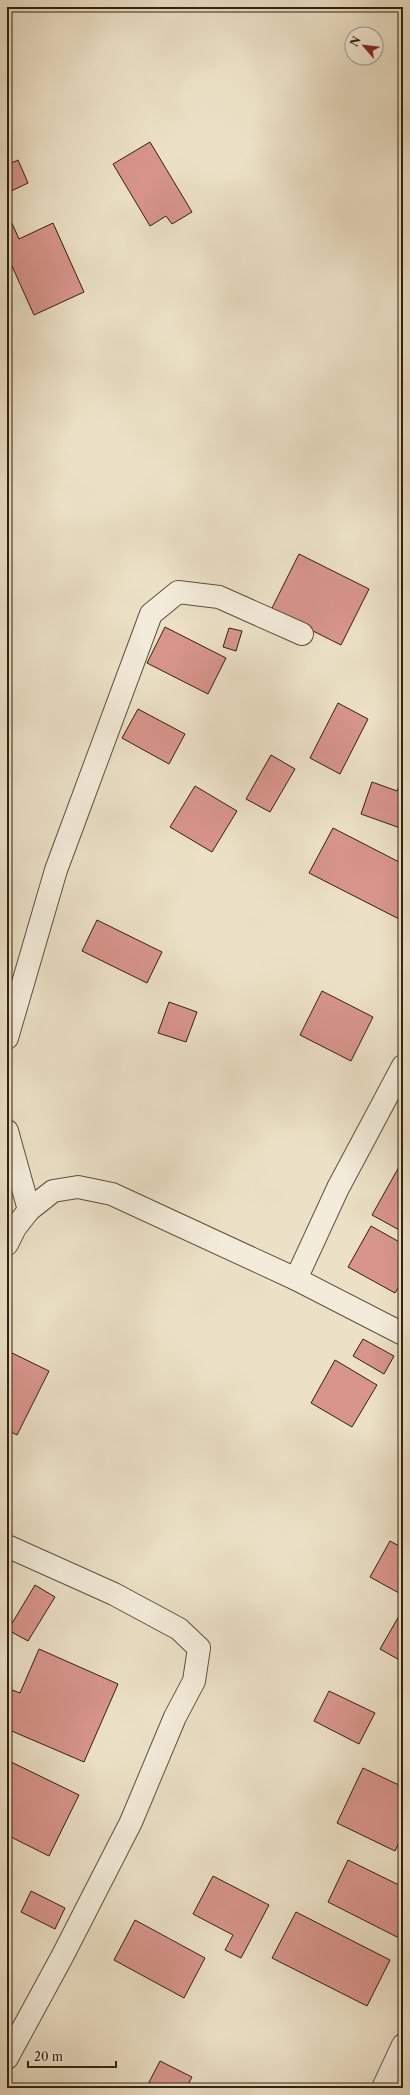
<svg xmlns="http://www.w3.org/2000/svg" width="410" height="2095" font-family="'Libre Caslon Text',serif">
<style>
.building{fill:#d8958c;stroke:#30200e}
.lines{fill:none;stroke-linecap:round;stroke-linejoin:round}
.minor-casing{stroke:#5f503c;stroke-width:24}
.minor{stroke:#f3ecdb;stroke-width:22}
</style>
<rect width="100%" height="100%" fill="#ece1c7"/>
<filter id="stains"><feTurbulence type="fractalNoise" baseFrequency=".005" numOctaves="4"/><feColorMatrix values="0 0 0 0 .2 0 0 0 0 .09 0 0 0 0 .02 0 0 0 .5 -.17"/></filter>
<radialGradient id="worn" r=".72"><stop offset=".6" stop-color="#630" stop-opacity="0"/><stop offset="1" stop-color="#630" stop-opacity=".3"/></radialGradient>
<!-- building -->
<g class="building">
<path d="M150,142L192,212L172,224L166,216L150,226L113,164Z"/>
<path d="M18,160L28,183L7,193V165Z"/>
<path d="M7,212L19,239L53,223L84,292L34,315L7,255Z"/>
<path d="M299,554L369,589L341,645L271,610Z"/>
<path d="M165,627L226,658L208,694L147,663Z"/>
<path d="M229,628L242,631L236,651L223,647Z"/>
<path d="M338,703L368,719L340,774L310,758Z"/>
<path d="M138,709L185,734L169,764L122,738Z"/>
<path d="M271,755L295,769L270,812L246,799Z"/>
<path d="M372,782L397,791L400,783L403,784V829L361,814Z"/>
<path d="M195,786L237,811L212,852L170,827Z"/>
<path d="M333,828L403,864V921L309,873Z"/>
<path d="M97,920L162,952L147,983L82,951Z"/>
<path d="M322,991L373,1017L351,1061L300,1035Z"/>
<path d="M169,1002L197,1012L186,1042L158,1033Z"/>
<path d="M400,1165L403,1166V1232L372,1215Z"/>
<path d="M371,1226L403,1244V1280L395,1293L348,1267Z"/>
<path d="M363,1339L394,1356L384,1374L353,1356Z"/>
<path d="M8,1351L49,1371L17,1435L7,1430Z"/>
<path d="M335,1360L377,1385L352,1427L311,1403Z"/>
<path d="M390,1541L403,1548V1586L399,1593L370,1577Z"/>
<path d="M35,1585L55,1597L28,1641L8,1630Z"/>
<path d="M403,1609V1662L380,1649Z"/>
<path d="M39,1649L118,1684L84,1762L7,1729V1703L12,1690L20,1693Z"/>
<path d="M329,1691L375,1713L359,1744L314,1721Z"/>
<path d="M7,1760L79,1795L49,1856L7,1835Z"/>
<path d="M363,1768L403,1787V1834L395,1851L337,1823Z"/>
<path d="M348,1860L403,1887V1930L399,1938L328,1902Z"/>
<path d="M213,1876L269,1905L241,1958L225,1950L233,1935L193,1914Z"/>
<path d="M31,1891L65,1908L55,1929L21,1912Z"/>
<path d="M296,1912L390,1960L367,2006L272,1958Z"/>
<path d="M135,1920L205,1958L184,1998L114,1960Z"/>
<path d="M160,2061L192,2077L186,2088H146Z"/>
</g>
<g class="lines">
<defs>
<g id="minor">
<path d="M7,1038L56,870L151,614L178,592L219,597L302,634"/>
<path d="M7,1131L29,1210"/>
<path d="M7,1244L15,1228L29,1210L53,1191L78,1187L112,1194L296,1279L338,1188L403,1066"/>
<path d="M296,1279L403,1334"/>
<path d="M7,1546L114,1594L179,1629L199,1648L194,1681L175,1717L131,1822L63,1955L7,2058"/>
<path d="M383,2088L403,2045"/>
</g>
</defs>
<!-- minor casing -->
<use href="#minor" class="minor-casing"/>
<!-- minor -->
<use href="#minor" class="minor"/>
</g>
<!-- margin -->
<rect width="410" height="2095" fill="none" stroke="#ece1c7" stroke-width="24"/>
<rect x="8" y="8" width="394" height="2079" fill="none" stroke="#30200e" stroke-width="2"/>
<rect x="12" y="12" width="386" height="2071" fill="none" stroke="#30200e"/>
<!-- north arrow -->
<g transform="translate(364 46) rotate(298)"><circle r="19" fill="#f3ecdb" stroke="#a59a89"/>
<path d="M0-3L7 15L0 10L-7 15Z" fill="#8f2418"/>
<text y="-6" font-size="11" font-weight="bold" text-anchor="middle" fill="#30200e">N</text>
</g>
<!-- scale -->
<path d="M28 2061v6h88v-6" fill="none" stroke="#30200e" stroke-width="2"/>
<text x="34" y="2061" font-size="12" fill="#30200e" stroke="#f3ecdb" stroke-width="3" paint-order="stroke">20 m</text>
<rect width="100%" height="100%" filter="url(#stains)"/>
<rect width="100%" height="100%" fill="url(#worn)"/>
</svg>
